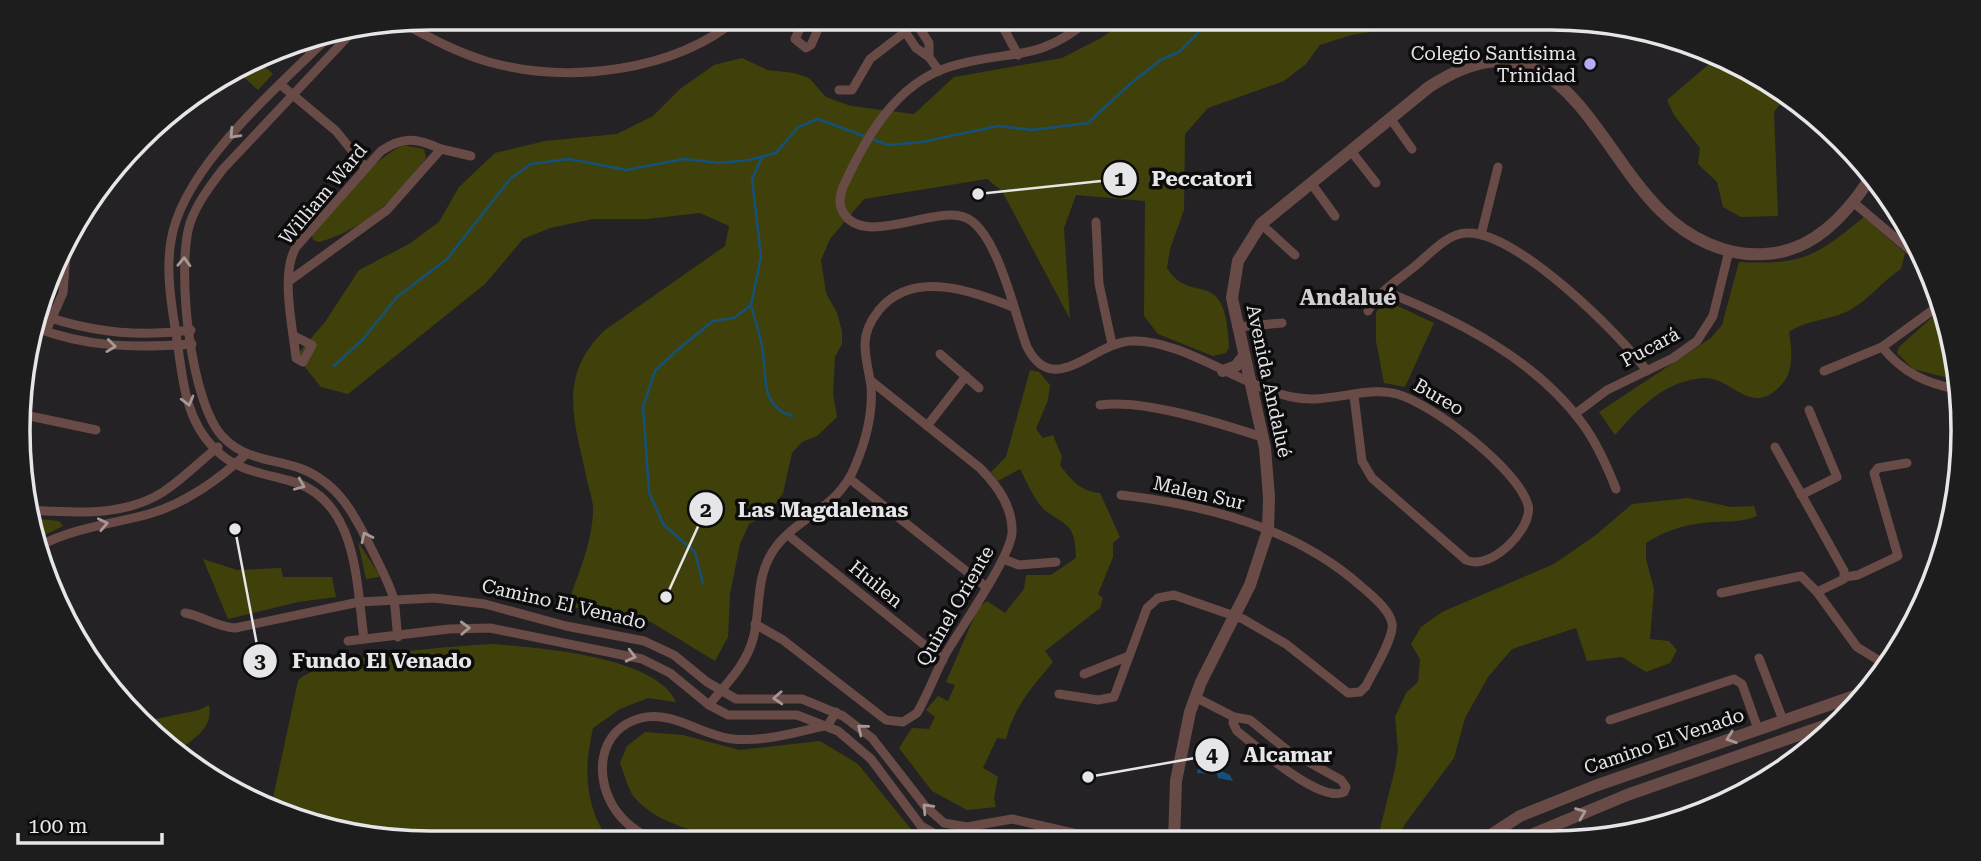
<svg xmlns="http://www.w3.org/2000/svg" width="1981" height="861" font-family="'Roboto Serif',serif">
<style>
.green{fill:#40410a}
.water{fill:#145178}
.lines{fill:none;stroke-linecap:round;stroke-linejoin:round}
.stream{stroke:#145178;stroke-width:2.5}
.minor{stroke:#684b46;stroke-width:9}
.tertiary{stroke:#684b46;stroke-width:12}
.oneway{stroke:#a79896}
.poi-dot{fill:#b7abf8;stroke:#0d0c0d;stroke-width:2.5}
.labels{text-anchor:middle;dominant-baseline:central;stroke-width:7;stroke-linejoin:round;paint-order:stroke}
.poi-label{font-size:19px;fill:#e6e5e7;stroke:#0d0c0d;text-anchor:end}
.street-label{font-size:19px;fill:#e6e5e7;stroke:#0d0c0d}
.quarter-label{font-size:23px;font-weight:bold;fill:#d2ced2;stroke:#0d0c0d}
.rim{fill:none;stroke:#e6e5e7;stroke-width:3.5}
.leader{fill:none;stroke:#e6e5e7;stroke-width:2.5}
.callout-dot{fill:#e6e5e7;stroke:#0d0c0d;stroke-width:2.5}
.mark-label{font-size:21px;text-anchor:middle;font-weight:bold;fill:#111}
.callout-label{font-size:21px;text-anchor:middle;font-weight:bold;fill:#e6e5e7;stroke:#0d0c0d;stroke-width:7;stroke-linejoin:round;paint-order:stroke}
</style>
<rect width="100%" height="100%" fill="#252225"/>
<!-- green -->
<g class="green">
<path d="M1129,18H1392L1377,31L1351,35L1320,45L1306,64L1284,81L1208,108L1185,134L1184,210L1170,249L1167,268C1192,308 1226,262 1229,347L1226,353L1213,356L1158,334L1144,316L1145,201L1076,195L1064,228L1070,319L1002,191L987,179L864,199L830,239L821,260L826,293L837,313L842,331V344L835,357L833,393L837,417L817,436L802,442L792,453L783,493L770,513L749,524L740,544L730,594L728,637L715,661L651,622L567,606C577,577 592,544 593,512C594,502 589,490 587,480C575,422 556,377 605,330L725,246L729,226L700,213L647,219H593L550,228L523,239L485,284L348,394L321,387L296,356L325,322L359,270L409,244L439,222L459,187L495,153L545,141L617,134L653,116L680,89L714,65L742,58L767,70L794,73L809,78L826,97L851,106L914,114L954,77L1062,58L1101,38Z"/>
<path d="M1716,58L1785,98L1774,112L1778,216L1741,217L1723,207L1717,182L1698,164L1700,148L1674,115L1667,100Z"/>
<path d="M259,62L273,74L258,90L239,73Z"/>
<path d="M403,145L424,149L426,158C399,195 364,230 319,242L313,240L312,235C340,203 365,165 403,145Z"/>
<path d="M1864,217L1905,253L1901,269C1882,281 1870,299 1850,310C1829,321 1808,319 1789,332C1792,348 1794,372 1782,384C1751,419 1733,377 1704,378C1666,380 1638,408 1615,435L1599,412L1711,338L1722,325L1739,262C1803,265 1815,257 1864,217Z"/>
<path d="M1387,301L1434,323L1405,387L1384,383L1376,341V312Z"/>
<path d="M1938,312L1956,380L1913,369L1897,353L1899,347Z"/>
<path d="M1030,370L1039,372L1050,385L1048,400L1036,429L1043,438L1053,435L1062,457L1060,465C1072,481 1080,491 1100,493L1120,537L1113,543V557L1098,594L1103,598L1100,608L1045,651L1053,662C1032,687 1014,707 1006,739L997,738L983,768L998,777L994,798L996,807L967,810L932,791L899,748L912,728L929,729L935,717L926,710L938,696L948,701L955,685L946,682L978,608L987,601L1005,613L1024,589L1026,575H1051L1076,558C1075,524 1069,528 1046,511C1034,501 1027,482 1020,469L998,481L991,472L1006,457Z"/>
<path d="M1688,498L1731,507L1754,506L1757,516C1738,524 1723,520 1703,523C1682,525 1663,532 1646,543V559L1654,589L1650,639L1669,641L1677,650L1670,663L1646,672L1622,657L1587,661L1576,628L1512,649L1488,677L1465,718L1454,758L1405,824L1397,841H1377L1395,769L1398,750L1395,717L1406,693L1418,682L1420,659L1411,644L1421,627L1442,612L1554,564L1596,535L1632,504Z"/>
<path d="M28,518L59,521L63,526L36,539Z"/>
<path d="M358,542L379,574V577L366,579Z"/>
<path d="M203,559L237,570L281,568L283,577H332L336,597L298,602L228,619Z"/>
<path d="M493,644C539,648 656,656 676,702L648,698L620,709L593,728C583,773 585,805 610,843H431L297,821L271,807L298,681C320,655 456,646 493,644Z"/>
<path d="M209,705C214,729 192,740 174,753L146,721L199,710Z"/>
<path d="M645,732L683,735L740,750L820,741L858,764L919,839L928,842C853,842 685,858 634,797C628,789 624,773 620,763L627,746Z"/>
</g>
<!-- water -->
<path class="water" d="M1200,761L1230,775L1233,781L1218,778L1217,774L1197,773Z"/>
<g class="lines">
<!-- stream -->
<g class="stream">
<path d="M751,306C756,322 761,337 763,353C767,379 760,406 792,416"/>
<path d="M334,366L363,339L397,297L447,259L511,178L531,164L569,159L626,170L684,159L720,163L749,160L776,153L798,127L818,119L888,145L922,142L998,126L1032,130L1088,123L1130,84L1162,59L1179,52L1197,34L1204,18"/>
<path d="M703,583L695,552L663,524L649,492L643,407L655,371L676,351L713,321L734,318L751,305L761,257L752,179L762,157"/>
</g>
<!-- minor -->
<g class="minor">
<path d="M805,18L795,39L806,48L811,45L823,18"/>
<path d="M896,18L916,48L929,57L939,71"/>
<path d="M913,18L929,43V57"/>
<path d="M998,18L1018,55"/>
<path d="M1091,18C1036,65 1010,48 949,67C895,84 865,139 843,187C840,195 838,204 843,212C863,248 932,206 964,217C997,228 1015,316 1027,347C1054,400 1093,342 1132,341C1181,339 1241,386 1292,397C1328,405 1367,385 1397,394C1434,405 1517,468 1528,505C1534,526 1492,572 1466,560L1372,478L1362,461L1354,396"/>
<path d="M401,22C430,38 458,53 489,62C568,84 674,72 738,18"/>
<path d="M354,30L223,169C210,186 197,203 190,223C176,268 190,405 224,438C245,460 275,459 302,469C342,485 357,520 375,556C382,570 390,585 394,600C396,612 396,625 398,637"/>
<path d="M331,34C279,87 182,167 171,241C165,275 173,313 178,347C183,384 187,422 215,449C235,470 261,473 287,480C358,497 356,581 364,639"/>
<path d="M281,85L336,131L366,168"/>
<path d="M839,90H852L870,59L905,32"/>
<path d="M1390,118L1412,149"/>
<path d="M441,149L471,156"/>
<path d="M1351,151L1376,183"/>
<path d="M1311,183L1335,216"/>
<path d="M1853,202L1925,263"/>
<path d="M1096,222L1099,284L1112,344"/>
<path d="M1261,224L1295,255"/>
<path d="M1481,235L1498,167"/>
<path d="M289,281L387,210L441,149C417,138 403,136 381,151L296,247C280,274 293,328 296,358L303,362L312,345L294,336"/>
<path d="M1384,291C1456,319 1535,359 1582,423C1597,443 1607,466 1616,489"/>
<path d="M1368,311C1378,292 1398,280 1414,267C1429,255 1447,233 1467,233C1516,231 1619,333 1647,371"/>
<path d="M39,314C89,332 138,338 191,330"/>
<path d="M34,327C87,348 137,348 192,344"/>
<path d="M1237,327L1282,323"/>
<path d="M46,331L63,293L67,239"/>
<path d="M1882,347C1904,374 1926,383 1959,390"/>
<path d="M940,354L979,388"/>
<path d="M1824,371L1882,347L1937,307"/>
<path d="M1100,405C1144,399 1219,423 1262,437"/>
<path d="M1575,414L1607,390L1673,358L1697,341L1713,316L1729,251"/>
<path d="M25,415L96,430"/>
<path d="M927,426L966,376"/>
<path d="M1775,447L1844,571V579L1817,592"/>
<path d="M850,479L985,586"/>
<path d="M1801,495L1837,477L1809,410"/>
<path d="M25,510C71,512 122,518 163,492C183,479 199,462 218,447"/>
<path d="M788,535L943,660"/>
<path d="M39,546C73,528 112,524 149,514C184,504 220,479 246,454"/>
<path d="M1003,559L1019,565L1056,562"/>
<path d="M1845,577L1858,575L1898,556L1874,473L1878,468L1907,463"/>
<path d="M1721,593L1801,576L1817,592L1857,647L1888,666"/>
<path d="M185,613C203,616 216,627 235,628L359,602L434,598L485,604L566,626L644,641L674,655L707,682L736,699H802L843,716L872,738L925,806L944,823L967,827L1012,819L1108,841"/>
<path d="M755,624L783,640L886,720L903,722L917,713C928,694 935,674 945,655C960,629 1010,558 1012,533C1013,507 998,486 980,468L870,380"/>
<path d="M348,641L449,629L490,628L642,659L670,673L709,705L728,715H797L838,731L871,759L921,826L942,838L959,842"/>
<path d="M1759,658L1783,720"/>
<path d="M1084,674L1129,656"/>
<path d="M1059,694L1098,700L1114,697L1147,608L1158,598L1174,595L1243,619L1286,644L1348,693L1360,692L1366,686C1372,673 1395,637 1392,623C1389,609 1372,596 1362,587C1296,528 1207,505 1121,495"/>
<path d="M1195,697L1234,717L1233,723L1237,731C1256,746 1320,804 1344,792L1346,787L1341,780L1287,750L1250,720L1234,717"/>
<path d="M709,705C726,684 746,665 753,639C761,610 755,578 773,551C796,516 838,511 856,464C866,440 873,412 871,386C869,372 865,359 865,344C865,332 871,320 879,310C913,269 972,291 1013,307"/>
<path d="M1610,720L1734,679L1742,684L1758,729"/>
<path d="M970,842L1003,837L1035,842"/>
<path d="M660,843C643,836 628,827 617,812C593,780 597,729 641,718C673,710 702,736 733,739C765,742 797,732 828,725L836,712"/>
</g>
<!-- tertiary -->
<g class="tertiary">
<path d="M1223,371L1236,366L1244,356"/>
<path d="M1483,840L1520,816L1595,786L1866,692"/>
<path d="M1519,840L1627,795L1841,720"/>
<path d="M1174,841L1176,781L1190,712L1201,682L1250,585L1268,530L1269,497L1265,448L1232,298L1238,261L1261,224L1429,87C1556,3 1592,143 1661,211C1688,238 1726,257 1765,254C1812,252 1845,216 1869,180"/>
</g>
</g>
<!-- one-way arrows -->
<defs><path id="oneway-chevron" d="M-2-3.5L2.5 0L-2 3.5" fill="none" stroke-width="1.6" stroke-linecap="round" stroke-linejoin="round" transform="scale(1.75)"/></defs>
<g class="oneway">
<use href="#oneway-chevron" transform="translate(234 134) rotate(133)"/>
<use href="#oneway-chevron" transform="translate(184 262) rotate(-88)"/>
<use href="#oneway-chevron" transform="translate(111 346) rotate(7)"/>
<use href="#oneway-chevron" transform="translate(188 401) rotate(75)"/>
<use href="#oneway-chevron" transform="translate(300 485) rotate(23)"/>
<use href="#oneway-chevron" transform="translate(103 524) rotate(-12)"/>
<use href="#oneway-chevron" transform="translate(366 537) rotate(-116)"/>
<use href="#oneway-chevron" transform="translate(465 628) rotate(-2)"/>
<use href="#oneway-chevron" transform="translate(631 656) rotate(14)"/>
<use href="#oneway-chevron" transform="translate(778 698) rotate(177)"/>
<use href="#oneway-chevron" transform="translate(862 729) rotate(-141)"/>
<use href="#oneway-chevron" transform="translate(1731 738) rotate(161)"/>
<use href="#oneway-chevron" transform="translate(927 808) rotate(-133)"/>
<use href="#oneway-chevron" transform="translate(1581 813) rotate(-22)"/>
</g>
<!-- markers -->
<circle class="poi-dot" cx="1590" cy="64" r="7"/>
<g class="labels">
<!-- poi labels -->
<g class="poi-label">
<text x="1576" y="53">Colegio Santísima<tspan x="1576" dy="22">Trinidad</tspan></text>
</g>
<!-- street labels -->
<g class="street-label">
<text transform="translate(323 194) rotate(-50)">William Ward</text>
<text transform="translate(1650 347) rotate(-28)">Pucará</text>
<text transform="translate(1269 381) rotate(78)">Avenida Andalué</text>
<text transform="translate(1439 397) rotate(30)">Bureo</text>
<text transform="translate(1199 493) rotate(13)">Malen Sur</text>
<text transform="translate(876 584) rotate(39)">Huilen</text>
<text transform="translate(564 604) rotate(13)">Camino El Venado</text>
<text transform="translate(955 606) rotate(-60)">Quinel Oriente</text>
<text transform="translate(1664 741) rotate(-19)">Camino El Venado</text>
</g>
<!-- quarter labels -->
<g class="quarter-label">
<text x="1348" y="297">Andalué</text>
</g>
</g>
<!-- crop -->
<path d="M0 0H1981V861H0ZM430 30H1551A400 400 0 0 1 1951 430V431A400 400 0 0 1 1551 831H430A400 400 0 0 1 30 431V430A400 400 0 0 1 430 30Z" fill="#1e1d1e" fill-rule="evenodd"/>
<path class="rim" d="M430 30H1551A400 400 0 0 1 1951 430V431A400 400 0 0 1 1551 831H430A400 400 0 0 1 30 431V430A400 400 0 0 1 430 30Z"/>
<!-- callouts -->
<path class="leader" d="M978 194L1120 179M666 597L706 509M235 529L260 661M1088 777L1212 755"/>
<g class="callout-dot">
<circle cx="978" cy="194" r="7"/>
<circle cx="666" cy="597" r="7"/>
<circle cx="235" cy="529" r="7"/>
<circle cx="1088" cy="777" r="7"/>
<circle cx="1120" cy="179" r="18"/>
<circle cx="706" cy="509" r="18"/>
<circle cx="260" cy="661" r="18"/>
<circle cx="1212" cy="755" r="18"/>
</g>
<g class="mark-label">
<text x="1120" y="186">1</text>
<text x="706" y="517">2</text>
<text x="260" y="668">3</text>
<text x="1212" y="762">4</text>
</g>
<g class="callout-label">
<text x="1202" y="186">Peccatori</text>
<text x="823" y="517">Las Magdalenas</text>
<text x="382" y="668">Fundo El Venado</text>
<text x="1288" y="762">Alcamar</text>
</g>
<!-- scale -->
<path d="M18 833v10h144v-10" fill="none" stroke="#e6e5e7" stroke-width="3.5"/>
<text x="28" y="833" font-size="21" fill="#e6e5e7" stroke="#0d0c0d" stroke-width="5" paint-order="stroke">100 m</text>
</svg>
